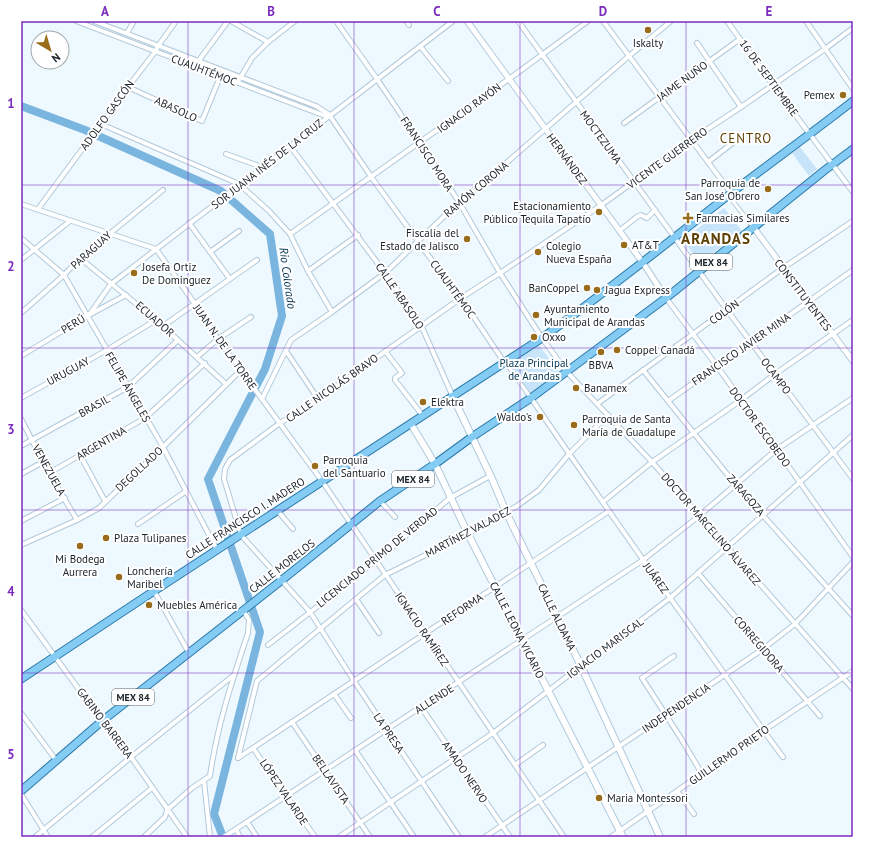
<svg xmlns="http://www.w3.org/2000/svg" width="874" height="858" font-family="'PT Sans',sans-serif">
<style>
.green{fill:#c7e4fa}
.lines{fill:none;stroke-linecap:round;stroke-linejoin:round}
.river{stroke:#79b5de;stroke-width:8}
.pedestrian-casing{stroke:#b1c9da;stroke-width:5}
.minor-casing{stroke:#b1c9da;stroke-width:6}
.tertiary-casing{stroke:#b1c9da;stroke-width:7}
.secondary-casing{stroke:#b1c9da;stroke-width:8}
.primary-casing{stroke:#2b7aa8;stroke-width:9}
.pedestrian{stroke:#fff;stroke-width:3}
.minor{stroke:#fff;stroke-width:4}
.tertiary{stroke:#fff;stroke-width:5}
.secondary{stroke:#fff;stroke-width:6}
.primary{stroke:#85ccf4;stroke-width:7}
.grid{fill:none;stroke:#7b2cbf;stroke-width:1;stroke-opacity:0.55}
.poi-dot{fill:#996c1b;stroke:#fff;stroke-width:1.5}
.labels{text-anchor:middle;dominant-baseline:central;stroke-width:4;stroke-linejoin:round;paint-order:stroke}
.shield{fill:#fff;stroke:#5e6468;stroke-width:1}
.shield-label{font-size:10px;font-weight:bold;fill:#192228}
.poi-label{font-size:11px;fill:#192228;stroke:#fff;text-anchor:start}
.street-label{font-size:11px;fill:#192228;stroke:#fff}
.park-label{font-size:11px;fill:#023550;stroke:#fff}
.water-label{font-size:12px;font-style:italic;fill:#0a3b57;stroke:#fff}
.quarter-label{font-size:13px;letter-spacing:1px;fill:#5e4005;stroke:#fff}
.district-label{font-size:15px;font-weight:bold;letter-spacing:1px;fill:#5e4005;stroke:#fff}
.neatline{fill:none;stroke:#7b2cbf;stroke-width:1.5}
.grid-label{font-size:13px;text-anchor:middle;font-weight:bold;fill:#7b2cbf}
</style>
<rect width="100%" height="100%" fill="#eef8ff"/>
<!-- green -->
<g class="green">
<path d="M800,147L817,169L809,176L792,153Z"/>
<path d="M724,208L742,231L700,263L683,240Z"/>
<path d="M538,344L560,373L529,396L506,365Z"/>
</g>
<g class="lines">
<!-- river -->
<path class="river" d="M21,106L85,130L221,191L270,234L282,316L265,369L208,479L260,632L214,814L223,837"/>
<defs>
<g id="pedestrian">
<path d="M728,195L753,227"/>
<path d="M505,362L531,398"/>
</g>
<g id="minor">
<path d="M76,21L328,117"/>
<path d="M94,21L316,106L330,115L332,119L372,178L436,266L461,298L504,362"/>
<path d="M231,21L268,42"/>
<path d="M336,21L377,79L420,143L459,202L500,273L542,338L566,371L652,462L853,689"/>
<path d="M406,21L409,25"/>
<path d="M518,21L727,310L853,479"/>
<path d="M603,21L731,193"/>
<path d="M727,21L773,85L853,192"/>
<path d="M806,21L853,89"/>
<path d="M127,33L134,21"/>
<path d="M697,43L741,107"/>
<path d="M420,46L448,81"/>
<path d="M194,67L228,21"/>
<path d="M239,80L252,58L268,42L295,21"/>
<path d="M128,87L202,121L220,77"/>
<path d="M624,123L740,39"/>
<path d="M101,124L239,184L269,211L290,234L308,271L332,312"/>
<path d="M290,146L400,293L421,325L453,397"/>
<path d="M226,154L262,167"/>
<path d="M708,162L734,142"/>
<path d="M21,204L156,249L195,304L218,339L322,481L564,837"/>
<path d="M38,209L128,87L155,52L158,46L176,21"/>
<path d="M189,223L230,279"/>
<path d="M619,231L638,216L641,215L647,218L655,210"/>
<path d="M290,234L509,79L588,21"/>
<path d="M21,238L64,275L163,447L217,550"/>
<path d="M210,252L239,231"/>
<path d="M80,258L156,320L226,384"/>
<path d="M21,260L70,221"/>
<path d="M308,271L358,235"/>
<path d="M666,298L717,366L853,557"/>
<path d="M21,313L64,275L80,258L163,190"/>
<path d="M89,315L111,284L453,21"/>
<path d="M163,326L257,260"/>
<path d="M286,351L318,399"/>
<path d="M385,351L402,373L395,378V380L423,416"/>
<path d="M21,356L87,316L126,295"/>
<path d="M197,357L218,339L251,317"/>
<path d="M643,370L735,484L853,616"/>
<path d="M21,398L107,350L156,320"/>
<path d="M531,398C592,488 655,577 718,665C740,696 760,727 783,757"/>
<path d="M262,399L291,340L332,312L385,273L459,202L505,164L629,56L671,21"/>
<path d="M668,401L853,270"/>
<path d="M597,404L783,268L853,221"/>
<path d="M21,419L49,473L77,520"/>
<path d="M21,446L128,387L178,340"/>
<path d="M80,455L105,501"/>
<path d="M49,473L145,418L205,363"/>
<path d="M21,474L43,462"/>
<path d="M380,501L395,517"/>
<path d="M603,502L652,462L741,400L775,374L853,320"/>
<path d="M277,510L293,529"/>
<path d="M21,521L65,498"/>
<path d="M138,524L185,492"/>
<path d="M21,545L77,520L99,508L163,447L241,370"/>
<path d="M698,573L820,716"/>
<path d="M154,591L189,653"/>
<path d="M356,599L379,633"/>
<path d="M21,610L102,721L131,757L187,837"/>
<path d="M268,645L376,561L450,498L490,476"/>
<path d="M674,656L642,678L682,740L702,774"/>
<path d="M334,694L351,718"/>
<path d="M421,707L510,837"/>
<path d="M21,713L56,760"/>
<path d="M292,722L370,837"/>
<path d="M253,748L315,837"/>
<path d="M355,750L414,837"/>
<path d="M238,758L257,681L385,575L468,534L517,506L539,490L569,454L608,415"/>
<path d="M238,758L609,511"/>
<path d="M515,765L543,745"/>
<path d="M204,781L210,837"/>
<path d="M677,791L694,814"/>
<path d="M21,794L48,837"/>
<path d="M247,822L257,837"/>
<path d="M236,829L240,837"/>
<path d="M35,837L131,757L234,675"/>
<path d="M92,837L152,788"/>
<path d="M144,837L165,817L167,810L192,788L210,776C217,726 232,681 248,633L249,620L243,610"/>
<path d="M224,837L643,560L699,516L776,450L853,398"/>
<path d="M339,837L493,733L670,598L853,435"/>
<path d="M459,837L354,681L310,612L241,535L224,479L225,469L230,460L280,423L318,399L461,298L500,273L600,206L691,140L741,107L825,49L853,28"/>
<path d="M485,837L763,649L795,624L853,562"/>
<path d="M611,837L763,731L853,671"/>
</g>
<g id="tertiary">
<path d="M467,21L643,263L666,298"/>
<path d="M754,228L853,361"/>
</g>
<g id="secondary">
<path d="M453,397L493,481L506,512L581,666L660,837"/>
<path d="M411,424L435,464L468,534L623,837"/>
</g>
<g id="primary">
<path d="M21,679L154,591L542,338C606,292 667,243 730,194C770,163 812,133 853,101"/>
<path d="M21,791L102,721L282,580L380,501L435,464L472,437L531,398L666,298L825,170L853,149"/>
</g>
</defs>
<!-- pedestrian casing -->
<use href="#pedestrian" class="pedestrian-casing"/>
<!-- minor casing -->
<use href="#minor" class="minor-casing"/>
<!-- tertiary casing -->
<use href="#tertiary" class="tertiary-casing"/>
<!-- secondary casing -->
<use href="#secondary" class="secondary-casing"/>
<!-- primary casing -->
<use href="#primary" class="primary-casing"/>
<!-- pedestrian -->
<use href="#pedestrian" class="pedestrian"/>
<!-- minor -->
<use href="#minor" class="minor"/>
<!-- tertiary -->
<use href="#tertiary" class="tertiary"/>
<!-- secondary -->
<use href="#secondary" class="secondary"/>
<!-- primary -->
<use href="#primary" class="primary"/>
</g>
<!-- grid -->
<path class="grid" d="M188,21V837M354,21V837M520,21V837M686,21V837M21,185H853M21,348H853M21,510H853M21,673H853"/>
<!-- markers -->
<g class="poi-dot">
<circle cx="648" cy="30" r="4"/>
<circle cx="843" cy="95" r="4"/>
<circle cx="768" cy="189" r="4"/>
<circle cx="599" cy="212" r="4"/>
<path d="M686 212h4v4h4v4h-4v4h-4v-4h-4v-4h4z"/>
<circle cx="467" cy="239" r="4"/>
<circle cx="624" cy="245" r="4"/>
<circle cx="538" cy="252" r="4"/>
<circle cx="134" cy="273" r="4"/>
<circle cx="587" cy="288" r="4"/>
<circle cx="597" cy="290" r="4"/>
<circle cx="536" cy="315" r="4"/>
<circle cx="534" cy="337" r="4"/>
<circle cx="617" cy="350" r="4"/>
<circle cx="601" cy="352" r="4"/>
<circle cx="576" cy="388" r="4"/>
<circle cx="423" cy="402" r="4"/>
<circle cx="540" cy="417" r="4"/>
<circle cx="574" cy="425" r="4"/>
<circle cx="315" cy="466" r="4"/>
<circle cx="106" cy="538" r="4"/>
<circle cx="80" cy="546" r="4"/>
<circle cx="119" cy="577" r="4"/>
<circle cx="149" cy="605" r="4"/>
<circle cx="599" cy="798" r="4"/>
</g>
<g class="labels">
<!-- shield labels -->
<g class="shield">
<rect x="690" y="254" width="42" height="16" rx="3"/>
<rect x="392" y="471" width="42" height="16" rx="3"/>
<rect x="112" y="689" width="42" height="16" rx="3"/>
</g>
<g class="shield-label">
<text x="711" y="262">MEX 84</text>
<text x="413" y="479">MEX 84</text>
<text x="133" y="697">MEX 84</text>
</g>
<!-- poi labels -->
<g class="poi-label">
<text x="648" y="43" text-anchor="middle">Iskalty</text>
<text x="835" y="95" text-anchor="end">Pemex</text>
<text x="760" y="183" text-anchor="end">Parroquia de<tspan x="760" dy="13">San José Obrero</tspan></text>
<text x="591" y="206" text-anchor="end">Estacionamiento<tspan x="591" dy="13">Público Tequila Tapatío</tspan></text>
<text x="696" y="218">Farmacias Similares</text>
<text x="459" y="233" text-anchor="end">Fiscalía del<tspan x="459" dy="13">Estado de Jalisco</tspan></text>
<text x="632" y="245">AT&amp;T</text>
<text x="546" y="246">Colegio<tspan x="546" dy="13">Nueva España</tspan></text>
<text x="142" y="267">Josefa Ortiz<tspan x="142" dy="13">De Dominguez</tspan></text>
<text x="579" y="288" text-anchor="end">BanCoppel</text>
<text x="605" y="290">Jagua Express</text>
<text x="544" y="309">Ayuntamiento<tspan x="544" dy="13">Municipal de Arandas</tspan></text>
<text x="542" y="337">Oxxo</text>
<text x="625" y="350">Coppel Canadá</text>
<text x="601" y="365" text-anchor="middle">BBVA</text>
<text x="584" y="388">Banamex</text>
<text x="431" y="402">Elektra</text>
<text x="532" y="417" text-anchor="end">Waldo's</text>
<text x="582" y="419">Parroquia de Santa<tspan x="582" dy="13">María de Guadalupe</tspan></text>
<text x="323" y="460">Parroquia<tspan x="323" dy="13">del Santuario</tspan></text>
<text x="114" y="538">Plaza Tulipanes</text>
<text x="80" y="559" text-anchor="middle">Mi Bodega<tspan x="80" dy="13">Aurrera</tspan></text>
<text x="127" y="571">Lonchería<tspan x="127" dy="13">Maribel</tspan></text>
<text x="157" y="605">Muebles América</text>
<text x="607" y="798">Maria Montessori</text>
</g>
<!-- street labels -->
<g class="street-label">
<text transform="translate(204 70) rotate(21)">CUAUHTÉMOC</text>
<text transform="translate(769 78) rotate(54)">16 DE SEPTIEMBRE</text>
<text transform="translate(682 81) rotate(-36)">JAIME NUÑO</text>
<text transform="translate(469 108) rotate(-36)">IGNACIO RAYÓN</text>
<text transform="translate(176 109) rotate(25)">ABASOLO</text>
<text transform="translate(107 115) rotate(-54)">ADOLFO GASCÓN</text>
<text transform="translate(601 137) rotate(54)">MOCTEZUMA</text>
<text transform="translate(427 154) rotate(57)">FRANCISCO MORA</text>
<text transform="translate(667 158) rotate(-36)">VICENTE GUERRERO</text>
<text transform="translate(567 159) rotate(54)">HERNÁNDEZ</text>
<text transform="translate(267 164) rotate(-38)">SOR JUANA INÉS DE LA CRUZ</text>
<text transform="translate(476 189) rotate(-40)">RAMÓN CORONA</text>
<text transform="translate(91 250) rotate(-42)">PARAGUAY</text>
<text transform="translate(453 289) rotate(54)">CUAUHTÉMOC</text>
<text transform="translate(803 295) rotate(53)">CONSTITUYENTES</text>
<text transform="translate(400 296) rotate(56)">CALLE ABASOLO</text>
<text transform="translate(724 312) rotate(-36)">COLÓN</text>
<text transform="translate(155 319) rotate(41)">ECUADOR</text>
<text transform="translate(73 324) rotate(-31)">PERÚ</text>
<text transform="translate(225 347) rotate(55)">JUAN N. DE LA TORRE</text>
<text transform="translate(741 349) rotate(-35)">FRANCISCO JAVIER MINA</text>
<text transform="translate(68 371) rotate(-29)">URUGUAY</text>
<text transform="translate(776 376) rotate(53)">OCAMPO</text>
<text transform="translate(128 387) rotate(60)">FELIPE ÁNGELES</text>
<text transform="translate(332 388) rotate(-35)">CALLE NICOLÁS BRAVO</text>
<text transform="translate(94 406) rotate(-29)">BRASIL</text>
<text transform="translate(760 427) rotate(54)">DOCTOR ESCOBEDO</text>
<text transform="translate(101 443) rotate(-30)">ARGENTINA</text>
<text transform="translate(139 469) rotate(-43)">DEGOLLADO</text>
<text transform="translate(49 470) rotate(61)">VENEZUELA</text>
<text transform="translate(746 495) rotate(49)">ZARAGOZA</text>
<text transform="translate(245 518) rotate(-33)">CALLE FRANCISCO I. MADERO</text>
<text transform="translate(711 529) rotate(49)">DOCTOR MARCELINO ÁLVAREZ</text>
<text transform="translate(468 532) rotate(-28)">MARTÍNEZ VALADEZ</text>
<text transform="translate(377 557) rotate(-39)">LICENCIADO PRIMO DE VERDAD</text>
<text transform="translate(282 566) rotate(-38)">CALLE MORELOS</text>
<text transform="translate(656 578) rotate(54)">JUÁREZ</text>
<text transform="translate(462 609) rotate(-34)">REFORMA</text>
<text transform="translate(557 617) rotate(64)">CALLE ALDAMA</text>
<text transform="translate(422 629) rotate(56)">IGNACIO RAMÍREZ</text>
<text transform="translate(517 630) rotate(63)">CALLE LEONA VICARIO</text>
<text transform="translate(759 644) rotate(49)">CORREGIDORA</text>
<text transform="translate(605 648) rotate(-37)">IGNACIO MARISCAL</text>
<text transform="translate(434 699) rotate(-33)">ALLENDE</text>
<text transform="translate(676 708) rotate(-34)">INDEPENDENCIA</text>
<text transform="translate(105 723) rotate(53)">GABINO BARRERA</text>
<text transform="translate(389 733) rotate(56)">LA PRESA</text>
<text transform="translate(729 755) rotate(-35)">GUILLERMO PRIETO</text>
<text transform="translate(465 772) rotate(56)">AMADO NERVO</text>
<text transform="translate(331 779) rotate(56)">BELLAVISTA</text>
<text transform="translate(284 792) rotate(56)">LÓPEZ VALARDE</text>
</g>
<!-- park labels -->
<g class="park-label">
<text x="534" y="363">Plaza Principal<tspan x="534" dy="13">de Arandas</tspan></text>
</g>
<!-- water labels -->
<g class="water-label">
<text transform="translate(288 278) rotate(82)">Rio Colorado</text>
</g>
<!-- quarter labels -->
<g class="quarter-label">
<text x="746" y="138">CENTRO</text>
</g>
<!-- district labels -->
<g class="district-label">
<text x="716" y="238">ARANDAS</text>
</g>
</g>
<!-- border -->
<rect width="874" height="858" fill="none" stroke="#ffffff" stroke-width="44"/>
<!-- north arrow -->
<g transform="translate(50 50) rotate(142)"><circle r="19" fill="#ffffff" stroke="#a3a7a9"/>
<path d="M0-3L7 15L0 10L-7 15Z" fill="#996c1b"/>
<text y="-6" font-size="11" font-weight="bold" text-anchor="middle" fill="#192228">N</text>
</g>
<rect x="22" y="22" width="830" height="814" class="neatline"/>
<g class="grid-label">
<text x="105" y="16">A</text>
<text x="271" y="16">B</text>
<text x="437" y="16">C</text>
<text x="603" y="16">D</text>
<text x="769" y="16">E</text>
<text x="11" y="108">1</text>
<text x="11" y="271">2</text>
<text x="11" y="434">3</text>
<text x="11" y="596">4</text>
<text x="11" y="759">5</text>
</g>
</svg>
